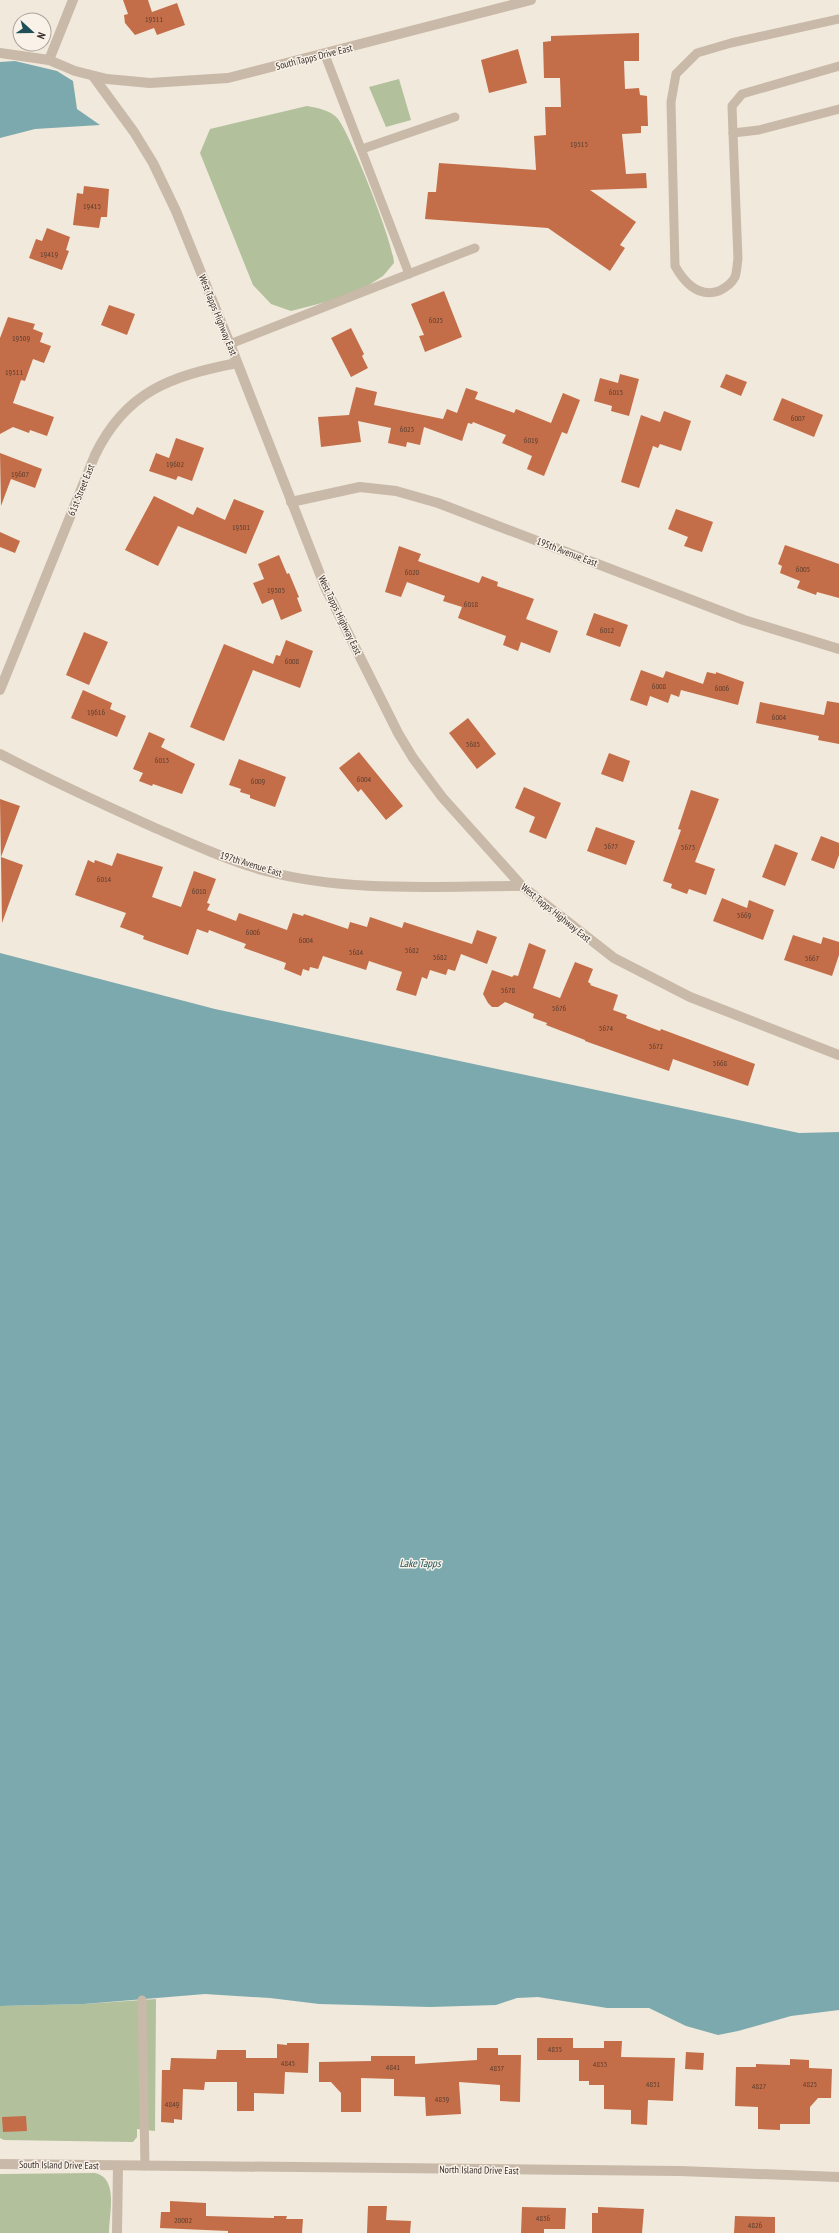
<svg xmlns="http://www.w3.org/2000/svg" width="839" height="2233" font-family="'PT Sans Narrow',sans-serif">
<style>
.green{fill:#b2c09c}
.water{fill:#7ca9ae}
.building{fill:#c36e48}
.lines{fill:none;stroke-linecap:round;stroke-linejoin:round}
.service{stroke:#c9b9a8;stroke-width:9}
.minor{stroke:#c9b9a8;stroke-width:10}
.tertiary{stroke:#c9b9a8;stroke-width:10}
.labels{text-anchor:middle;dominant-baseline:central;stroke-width:3;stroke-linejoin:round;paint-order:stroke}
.number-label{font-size:8px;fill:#593d30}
.street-label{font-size:10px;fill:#362d28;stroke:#f9f2e8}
.water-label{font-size:11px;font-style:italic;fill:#1f5057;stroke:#f9f2e8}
</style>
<rect width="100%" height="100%" fill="#f1e9dc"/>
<!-- green -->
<g class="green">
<path d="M399,79L411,120L386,127L369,87Z"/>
<path d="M307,106C317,108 331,110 338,119C351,136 393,242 394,263L383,276L353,295L291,311L271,304L253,285L200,153L210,129Z"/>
<path d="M156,1999L155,2131L137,2129V2137L133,2142L4,2140L0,2138V2006L84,2004Z"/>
<path d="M95,2173C119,2178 109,2215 109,2233H0V2174Z"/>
</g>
<!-- water -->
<g class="water">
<path d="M15,61L57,71L73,81L77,109L100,125L35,129L0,138V62Z"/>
<path d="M0,953L215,1009L799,1133L839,1132V2010L791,2016L738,2031L718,2035L686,2026L649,2008H607L538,1997L517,1998L496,2005L430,2007L319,2004L270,1998L205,1994L84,2004L0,2006Z"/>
</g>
<!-- building -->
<g class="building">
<path d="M123,0H148L152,12L177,3L185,25L157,35L154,28L135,35L125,23L124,15L128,14Z"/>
<path d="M639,33V61H624L625,89L639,88L640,95L647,96L648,126H641V133L622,134L626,174L646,173L647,188L590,190L636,222L620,245L625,248L610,271L548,228L425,219L428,192H436L439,163L536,170L534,136L546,135L545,107H561L560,78H544L543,42L551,41V36Z"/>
<path d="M518,49L527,83L489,93L481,60Z"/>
<path d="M84,186L109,189L107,217H101L99,228L73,225L77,193L83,194Z"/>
<path d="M47,228L70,237L66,250L69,251L62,270L29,258L36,239L42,241Z"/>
<path d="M444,291L462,337L425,352L419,336L424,335L411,304Z"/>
<path d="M109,305L135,314L127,335L101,325Z"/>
<path d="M8,317L35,324L33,329L43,333L40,342L51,346L44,363L33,359L25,381L21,380L13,403L54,417L47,436L30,430L29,433L13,427L0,434V338Z"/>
<path d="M351,328L364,354L362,356L368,368L351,377L331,338Z"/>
<path d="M620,374L639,379L629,416L611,411L612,406L594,401L600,378L618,383Z"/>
<path d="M726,374L747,382L741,396L720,387Z"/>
<path d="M356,387L377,392L374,405L443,419L447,409L457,413L466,388L478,392L475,399L514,413L516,409L551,423L563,393L580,400L567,434L562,432L544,476L527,469L532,456L502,443L506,435L473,422L472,424L468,423L462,441L424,427L420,445L407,442L406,447L388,443L391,428L358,421L361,442L321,447L318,417L349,415Z"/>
<path d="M782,398L823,415L814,437L773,420Z"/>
<path d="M664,411L691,421L681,451L660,444L658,448L653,446L639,488L621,482L641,415L660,422Z"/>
<path d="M176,438L204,448L192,481L178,476L176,480L149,471L156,453L169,458Z"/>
<path d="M0,453L42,469L35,488L11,479L1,506Z"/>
<path d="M154,496L193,515L197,507L225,520L234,499L264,511L246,554L178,526L158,566L125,550Z"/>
<path d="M676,509L713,522L702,552L684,546L688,537L668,529Z"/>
<path d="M0,532L20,541L15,553L0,547Z"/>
<path d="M785,545L839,564V598L817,592L816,595L797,588L800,581L780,573L782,566L778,564Z"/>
<path d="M399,546L421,554L418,561L479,583L482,576L498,582L497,586L534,599L526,619L558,631L550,653L521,642L518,651L503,645L506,636L458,618L462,607L443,601L445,596L407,582L401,597L385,592Z"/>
<path d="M279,555L287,574L289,573L299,597L297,598L302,611L281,620L273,599L262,604L253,583L264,579L258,564Z"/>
<path d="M594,613L628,625L620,647L586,635Z"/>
<path d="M84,632L108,642L89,685L66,675Z"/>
<path d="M286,640L313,651L300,688L253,670L224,741L190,727L224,644L273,664L276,655L280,656Z"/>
<path d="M641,670L663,678L666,671L703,684L707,672L716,674V672L744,682L738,705L681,690L679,697L671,694L668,703L650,696L647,706L630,700Z"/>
<path d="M83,690L112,703L110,709L126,716L117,737L71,718Z"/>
<path d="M827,701L839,703V744L818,740L819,736L756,723L760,702L824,715Z"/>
<path d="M468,718L496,754L477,769L449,733Z"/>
<path d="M149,732L165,739L161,747L195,764L182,794L153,784L152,786L139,781L143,773L133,769Z"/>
<path d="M359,752L403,806L386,820L361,789L358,792L339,768Z"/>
<path d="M609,753L630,761L623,782L601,774Z"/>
<path d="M239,759L286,777L275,807L250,798V795L240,792L241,789L229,785Z"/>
<path d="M524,787L561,803L546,839L529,832L535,817L515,808Z"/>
<path d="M691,790L719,799L695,862L715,869L706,895L689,889L687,894L671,888L672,884L663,881L681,830L678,829Z"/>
<path d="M0,799L20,806L1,857L23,865L2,923Z"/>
<path d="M596,827L635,841L626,865L587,851Z"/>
<path d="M821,836L839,843V855L834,869L811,860Z"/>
<path d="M775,844L798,853L785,886L762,877Z"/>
<path d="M117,853L163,867L152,897L181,907L194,871L216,879L207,903L210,904L207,910L236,921L239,913L287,930L293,913L303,916L304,914L348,929L350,922L367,927L370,917L402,928L404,922L472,944L477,930L497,937L487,964L461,954L455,971L448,969L446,975L430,970L427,979L422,977L416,996L396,990L402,972L369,961L366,970L323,956L318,969L310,967L309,971L303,969L301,976L284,969L286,963L244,948L246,944L209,930L208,933L197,929L188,955L143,939L144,936L120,927L126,913L75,895L88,860L94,863L95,860L112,866Z"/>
<path d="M722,898L747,908L749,900L774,910L763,940L713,921Z"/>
<path d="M793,935L821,944L823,937L839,942V955L832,976L784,960Z"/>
<path d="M529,943L546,950L533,988L560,998L575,962L593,969L588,982L591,984L590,985L618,995L613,1010L627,1015L626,1018L660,1031L661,1029L755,1064L748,1086L673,1059L669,1071L585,1041V1040L546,1025L547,1023L533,1018L534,1014L505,1002L498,1007H492L488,1003L483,994L492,970L512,977L514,975L518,976Z"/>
<path d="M537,2038H573V2048H604V2041H622L621,2057L675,2058L673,2101L648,2100L647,2125L631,2124V2110L604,2109V2085H589V2081H579V2060H537Z"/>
<path d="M287,2043H309L308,2073L285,2072L284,2094L254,2093V2111H237V2082H205L204,2090L183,2089L182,2120L174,2119V2123L161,2122L162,2070H170L171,2058L216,2059L217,2050H246V2058H277V2044L287,2045Z"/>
<path d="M477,2048H498V2055H521L520,2102L500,2101V2085L459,2082L461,2114L426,2116L425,2097L394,2096V2079L361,2078V2112H341V2093L331,2082H319V2062L371,2061V2056H415V2064L477,2060Z"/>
<path d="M686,2052L704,2053L703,2070L685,2069Z"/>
<path d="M790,2059L809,2060V2068L832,2069L831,2098H818L810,2107V2124H780V2130L758,2129V2107L735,2106L736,2067H756V2064L790,2065Z"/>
<path d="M26,2116L27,2131L3,2132L2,2117Z"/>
<path d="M170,2201L206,2203V2216L274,2218V2216H287L286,2219H303L302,2233H228V2231L160,2228L161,2212H170Z"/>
<path d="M368,2206H387L386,2220L411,2221L410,2233H367Z"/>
<path d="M522,2207L566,2208L565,2229H544V2233H521Z"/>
<path d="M598,2207L644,2209L642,2233H592V2213H598Z"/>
<path d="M735,2216L775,2217V2233H734Z"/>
</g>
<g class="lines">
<!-- service -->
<g class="service">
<path d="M325,55L409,274"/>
<path d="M839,66L742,94L732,106L733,133L759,130L839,109"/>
<path d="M733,133L738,259C737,264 737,272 735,277C732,283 725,288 719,291C698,298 684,282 675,266L671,102L676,74L697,53L731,43L839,19"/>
<path d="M362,149L455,117"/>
<path d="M230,344L475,248"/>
<path d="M142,2000L145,2166"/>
</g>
<!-- minor -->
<g class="minor">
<path d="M49,60L73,0"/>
<path d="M93,76L134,132L153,163L176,211L230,344L325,587L398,733L413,758L442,797L522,886L614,958L690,997L839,1055"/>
<path d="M291,502L360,487L396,491L438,503L744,620L839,649"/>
<path d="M0,690L95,455C126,391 171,376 237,363"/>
<path d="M0,754C50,780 102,804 153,827C190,843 227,860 266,871C349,893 437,886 522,886"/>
<path d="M0,2164L680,2171L839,2177"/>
<path d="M117,2233L118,2166"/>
</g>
<!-- tertiary -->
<path class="tertiary" d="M0,53L49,60L75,71L107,79L150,83L228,78L531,0"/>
</g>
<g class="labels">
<!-- number labels -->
<g class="number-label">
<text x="154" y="19">19511</text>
<text x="579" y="144">19515</text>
<text x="92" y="206">19415</text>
<text x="49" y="254">19419</text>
<text x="436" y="320">6025</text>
<text x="21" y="338">19509</text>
<text x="14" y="372">19511</text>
<text x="616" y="392">6015</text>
<text x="798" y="418">6007</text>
<text x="407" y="429">6023</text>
<text x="531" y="440">6019</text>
<text x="175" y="464">19602</text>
<text x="20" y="474">19607</text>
<text x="241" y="527">19501</text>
<text x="803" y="569">6005</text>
<text x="412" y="572">6020</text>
<text x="276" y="590">19505</text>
<text x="471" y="604">6018</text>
<text x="607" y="630">6012</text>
<text x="292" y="661">6008</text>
<text x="659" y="686">6008</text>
<text x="722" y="688">6006</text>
<text x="96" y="712">19616</text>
<text x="779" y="717">6004</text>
<text x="473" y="744">5685</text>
<text x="162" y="760">6013</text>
<text x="364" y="779">6004</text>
<text x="258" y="781">6009</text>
<text x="611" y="846">5677</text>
<text x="688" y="847">5673</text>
<text x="104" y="879">6014</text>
<text x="199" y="891">6010</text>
<text x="744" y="915">5669</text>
<text x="253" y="932">6006</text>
<text x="306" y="940">6004</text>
<text x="412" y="950">5682</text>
<text x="356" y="952">5684</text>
<text x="440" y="957">5682</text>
<text x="812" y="958">5667</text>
<text x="508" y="990">5678</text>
<text x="559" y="1008">5676</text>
<text x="606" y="1028">5674</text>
<text x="656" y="1046">5672</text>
<text x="720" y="1063">5668</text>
<text x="555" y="2049">4835</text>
<text x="288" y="2063">4845</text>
<text x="600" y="2064">4833</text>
<text x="393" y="2067">4841</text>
<text x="497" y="2068">4837</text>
<text x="653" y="2084">4831</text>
<text x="810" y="2084">4825</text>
<text x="759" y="2086">4827</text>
<text x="442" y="2099">4839</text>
<text x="172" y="2104">4849</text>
<text x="543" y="2218">4836</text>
<text x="183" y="2220">20002</text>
<text x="755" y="2225">4826</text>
</g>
<!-- street labels -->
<g class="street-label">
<text transform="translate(314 57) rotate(-14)">South Tapps Drive East</text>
<text transform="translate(218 315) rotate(68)">West Tapps Highway East</text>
<text transform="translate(81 490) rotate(-68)">61st Street East</text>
<text transform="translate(567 552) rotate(21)">195th Avenue East</text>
<text transform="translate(340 615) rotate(64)">West Tapps Highway East</text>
<text transform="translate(251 864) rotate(17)">197th Avenue East</text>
<text transform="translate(556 913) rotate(39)">West Tapps Highway East</text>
<text transform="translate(59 2165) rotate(1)">South Island Drive East</text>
<text transform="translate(479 2170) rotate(1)">North Island Drive East</text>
</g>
<!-- water labels -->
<g class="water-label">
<text x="420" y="1563">Lake Tapps</text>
</g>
</g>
<!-- north arrow -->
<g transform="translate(32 32) rotate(111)"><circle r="19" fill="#f9f2e8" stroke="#aba39b"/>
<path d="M0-3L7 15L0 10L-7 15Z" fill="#1f5057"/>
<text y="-6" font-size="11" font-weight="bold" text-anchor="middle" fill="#362d28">N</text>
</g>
</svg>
